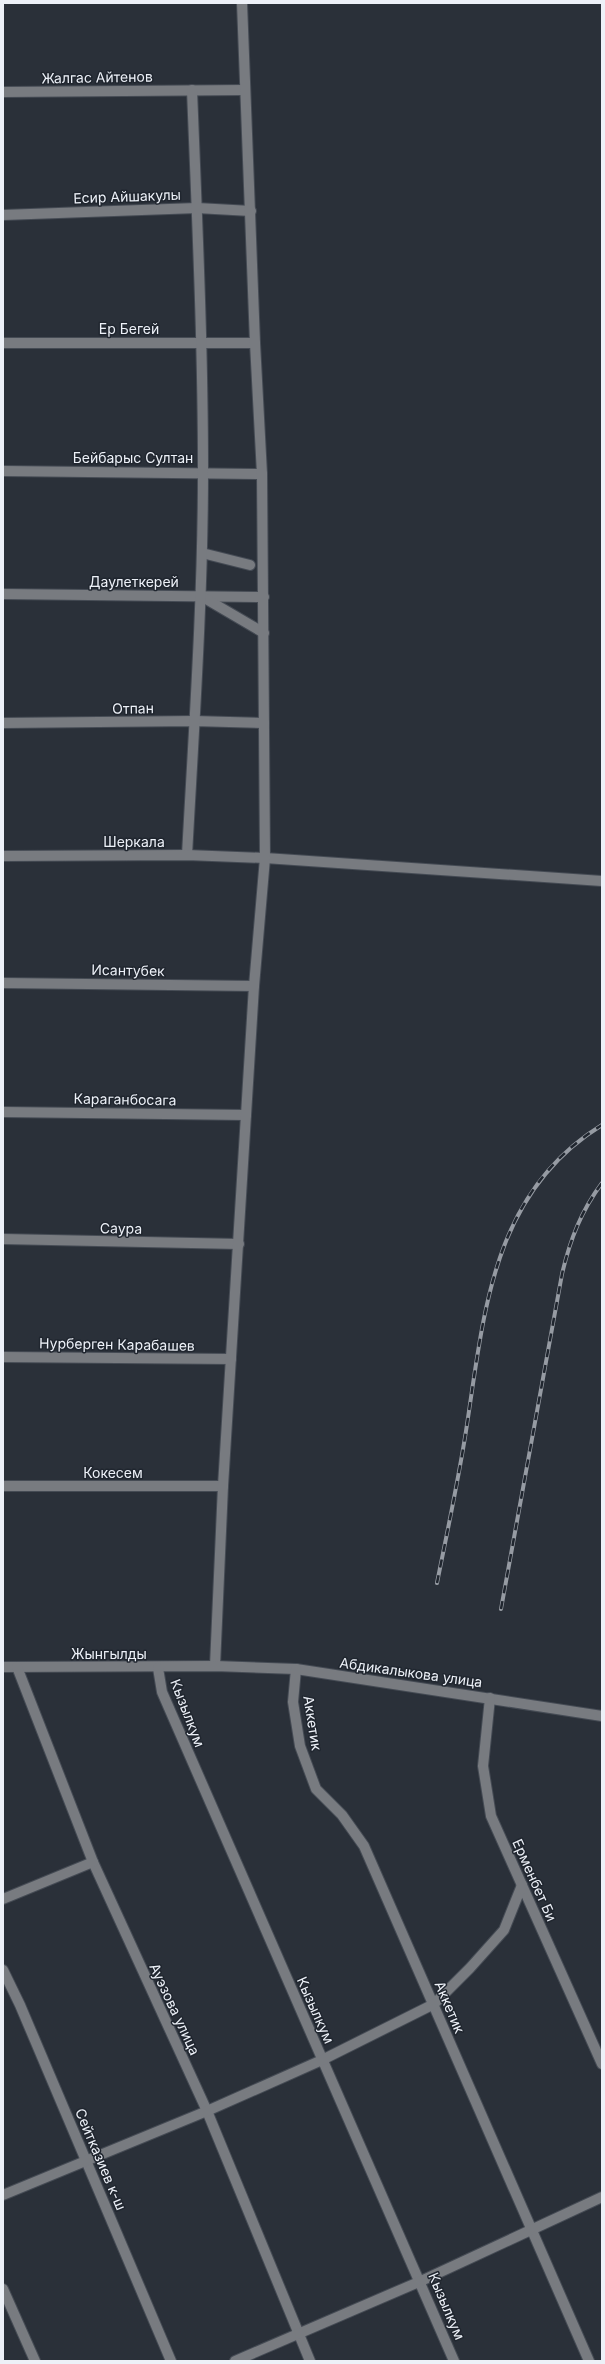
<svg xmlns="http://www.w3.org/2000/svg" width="605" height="2364" font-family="Inter,sans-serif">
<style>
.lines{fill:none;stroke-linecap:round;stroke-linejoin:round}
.minor-casing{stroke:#454b54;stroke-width:12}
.minor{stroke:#787b80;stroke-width:10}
.rail-casing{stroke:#969ba3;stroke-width:4}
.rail{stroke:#20262f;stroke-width:2.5;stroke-dasharray:8;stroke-linecap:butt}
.labels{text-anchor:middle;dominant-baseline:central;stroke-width:3;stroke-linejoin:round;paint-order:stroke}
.street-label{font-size:14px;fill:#edf1f8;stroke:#20262f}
</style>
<rect width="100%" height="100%" fill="#2a3039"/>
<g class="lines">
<defs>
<g id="minor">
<path d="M3,92L245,90"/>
<path d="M3,215L197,208L251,211"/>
<path d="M3,343H255"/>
<path d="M3,471L262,474"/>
<path d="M202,553L250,565"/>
<path d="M3,594L264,597"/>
<path d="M201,596L264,633"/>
<path d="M3,723L194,721L264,723"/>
<path d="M187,855C194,727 203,599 203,471C203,344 197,217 192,90"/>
<path d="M3,856L187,855L265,858L602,881"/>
<path d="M3,983L254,986"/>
<path d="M3,1112L246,1115"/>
<path d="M3,1239L239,1244"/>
<path d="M3,1357L231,1359"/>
<path d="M3,1486H223"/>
<path d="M215,1666L223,1486L254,986L265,858L262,474L255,343L242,3"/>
<path d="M3,1667L215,1666L296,1669L602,1716"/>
<path d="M17,1667L93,1862L207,2111L310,2361"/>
<path d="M158,1668L162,1692L454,2361"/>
<path d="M296,1669L293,1702L300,1746L316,1789L342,1815L364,1846L589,2361"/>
<path d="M490,1698L483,1766L491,1816L602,2064"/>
<path d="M3,1899L93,1862"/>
<path d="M3,1970L20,2005L171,2361"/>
<path d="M3,2195L207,2111L322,2060L434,2004L470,1968L504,1930L522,1885"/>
<path d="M3,2289L35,2361"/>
<path d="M235,2361L421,2281L602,2197"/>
</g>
</defs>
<!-- minor casing -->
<use href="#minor" class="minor-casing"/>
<!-- minor -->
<use href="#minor" class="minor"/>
<defs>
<g id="rail">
<path d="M437,1583C447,1533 458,1482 466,1431C484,1315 491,1193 602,1125"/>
<path d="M501,1609L562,1274C570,1240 581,1211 602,1183"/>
</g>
</defs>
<!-- rail casing -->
<use href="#rail" class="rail-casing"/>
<!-- rail -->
<use href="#rail" class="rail"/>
</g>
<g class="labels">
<!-- street labels -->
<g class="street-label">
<text transform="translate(97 77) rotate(-1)">Жалгас Айтенов</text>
<text transform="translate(127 196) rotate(-2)">Есир Айшакулы</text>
<text x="129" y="328">Ер Бегей</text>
<text x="133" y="457">Бейбарыс Султан</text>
<text x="134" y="581">Даулеткерей</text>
<text transform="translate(133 708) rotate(-1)">Отпан</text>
<text x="134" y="841">Шеркала</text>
<text transform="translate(128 970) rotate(1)">Исантубек</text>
<text transform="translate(125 1099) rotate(1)">Караганбосага</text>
<text transform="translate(121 1228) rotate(1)">Саура</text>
<text transform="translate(117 1344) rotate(1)">Нурберген Карабашев</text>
<text x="113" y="1472">Кокесем</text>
<text x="109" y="1653">Жынгылды</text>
<text transform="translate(411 1672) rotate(8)">Абдикалыкова улица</text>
<text transform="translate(188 1713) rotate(69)">Кызылкум</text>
<text transform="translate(313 1723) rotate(81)">Аккетик</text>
<text transform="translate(535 1880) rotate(66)">Ерменбет Би</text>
<text transform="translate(450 2007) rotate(67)">Аккетик</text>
<text transform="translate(175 2009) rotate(65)">Ауэзова улица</text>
<text transform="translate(316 2010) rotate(66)">Кызылкум</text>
<text transform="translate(101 2159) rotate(67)">Сейтказиев к-ш</text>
<text transform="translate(447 2306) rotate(67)">Кызылкум</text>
</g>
</g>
<!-- border -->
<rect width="605" height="2364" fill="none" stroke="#edf1f8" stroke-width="8"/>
</svg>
